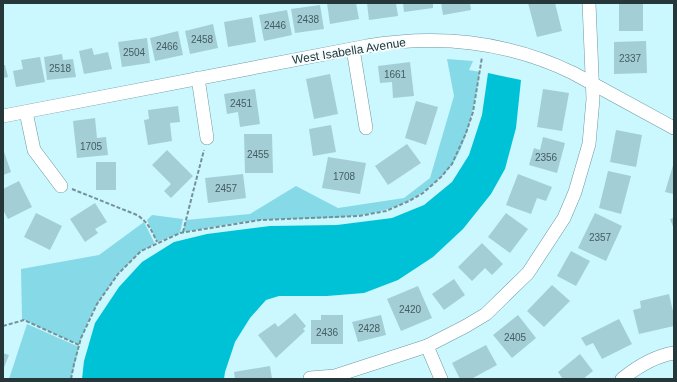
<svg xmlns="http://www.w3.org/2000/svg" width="677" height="382" font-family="Arial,sans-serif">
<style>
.green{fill:#86dae7}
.water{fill:#00c2d7}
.building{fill:#a3ced5}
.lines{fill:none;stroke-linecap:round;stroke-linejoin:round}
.minor-casing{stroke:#7099a0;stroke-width:14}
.path{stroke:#749197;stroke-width:2;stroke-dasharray:4 2;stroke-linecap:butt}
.minor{stroke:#fff;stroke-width:13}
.labels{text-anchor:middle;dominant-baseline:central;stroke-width:4;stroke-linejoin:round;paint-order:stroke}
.number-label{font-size:10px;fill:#455d61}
.street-label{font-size:12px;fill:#26373a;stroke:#f5fdff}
</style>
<rect width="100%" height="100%" fill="#cbf7ff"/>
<!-- green -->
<g class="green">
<path d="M447,59L473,61L469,70L480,72C474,103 470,137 452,165C446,172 440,178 433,184C386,226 320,216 262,220C235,222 209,228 183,232L186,220L250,214L296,186L338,208L404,198L430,178L454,96Z"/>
<path d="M152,215L183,219L180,233L157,242L147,220Z"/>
<path d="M144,222L155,244L141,251L118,274L97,304L87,324L79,345L22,319L21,269L99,255Z"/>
<path d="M27,324L79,347L71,379H9Z"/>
</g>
<!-- water -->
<path class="water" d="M488,73L521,80L516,128L505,169L491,194L463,229L433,257L398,280L364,293L327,296H279L266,300L250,318L235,342L225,372L224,379H82L84,361L95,323L119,287L142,262L174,242L207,234L270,226L337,225L392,218L424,205L452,182L469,155L482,115Z"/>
<!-- building -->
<g class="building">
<path d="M327,3H356L359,19L330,24Z"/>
<path d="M367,3H396L398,16L369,20Z"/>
<path d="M403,3H433V8L404,12Z"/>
<path d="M441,3H470L471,10L443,15Z"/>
<path d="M528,3H539L540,4L555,3L562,31L537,37Z"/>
<rect x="619" y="3" width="24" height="28"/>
<path d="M320,5L324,29L295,33L291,9Z"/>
<path d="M287,10L292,35L264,41L259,15Z"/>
<path d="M252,17L256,42L228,47L224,22Z"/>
<path d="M213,24L218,48L190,54L185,31Z"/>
<path d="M178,31L183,55L155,61L150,38Z"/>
<path d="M147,38L150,63L122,67L118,42Z"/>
<path d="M646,41L647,73L614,74V42Z"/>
<path d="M92,48L94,55L108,52L112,69L84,74L79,51Z"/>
<path d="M62,54L63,60L73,59L76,77L47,80L44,57Z"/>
<path d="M40,57L45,82L16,87L13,71L23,69L21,60Z"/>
<path d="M410,62L414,96L393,98L392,82L380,83L378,66Z"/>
<path d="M3,65H5L8,77L3,78Z"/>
<path d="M330,74L338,114L314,119L306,79Z"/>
<path d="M255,89L260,124L240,127L238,112L227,114L224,94Z"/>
<path d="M543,89L569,93L562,131L537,127Z"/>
<path d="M416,101L438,107L426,145L405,138Z"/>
<path d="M178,106L180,122L170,123L172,141L148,145L144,120L149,119L148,110Z"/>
<path d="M95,118L97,138L106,137L108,155L77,158L73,121Z"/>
<path d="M331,125L336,152L313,156L309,129Z"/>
<path d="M616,130L642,135L636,167L610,162Z"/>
<path d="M244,134H272L273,173H245Z"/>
<path d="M543,137L565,143L557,173L529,165L534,148L540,150Z"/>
<path d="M407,144L421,163L388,185L375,166Z"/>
<path d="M3,149L11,172L3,175Z"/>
<path d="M167,150L193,176L171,198L164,191L171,184L152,165Z"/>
<path d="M328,157L366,163L360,194L322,188Z"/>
<rect x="96" y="162" width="20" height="28"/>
<path d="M674,162V194L665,192Z"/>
<path d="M608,171L631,176L621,214L599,208Z"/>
<path d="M243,174L246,198L208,203L205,178Z"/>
<path d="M518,174L552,187L546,201L537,198L531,214L506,205Z"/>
<path d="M19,181L32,207L8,219L3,210V189Z"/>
<path d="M95,203L107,222L95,229L98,233L85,242L70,219Z"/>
<path d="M36,213L62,226L50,250L24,237Z"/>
<path d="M506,213L528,229L510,253L488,237Z"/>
<path d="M595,213L622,226L606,261L578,248Z"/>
<path d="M674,218V229L670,219Z"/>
<path d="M482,243L503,264L492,275L485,268L472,281L458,267Z"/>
<path d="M571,251L590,261L576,286L557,276Z"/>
<path d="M454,279L465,295L444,310L432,294Z"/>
<path d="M552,285L570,301L544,327L527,311Z"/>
<path d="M418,286L432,318L401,331L387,299Z"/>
<path d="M669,294L674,316V326L639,334L633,310L641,308L640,301Z"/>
<path d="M295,313L306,326L303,329L305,331L276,358L258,335L275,323L278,327Z"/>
<path d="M321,315H343V344H311V320H321Z"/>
<path d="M381,315L386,335L358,342L352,322Z"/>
<path d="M518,315L536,338L512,358L493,335Z"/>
<path d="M619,319L632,344L602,359L593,343L586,346L581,338Z"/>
<path d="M486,345L497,365L473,378L474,379H460L452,363Z"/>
<path d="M3,353L9,355L3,370Z"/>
<path d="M580,354L593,371L583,379H563L558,372Z"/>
<path d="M270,366L272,379H235L234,372Z"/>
</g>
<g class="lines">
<defs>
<g id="minor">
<path d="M353,49L366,128"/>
<path d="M198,78L207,138"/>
<path d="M26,112L34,150L61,186"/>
<path d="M3,116L367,46C439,34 507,41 573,73L674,128"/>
<path d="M427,346L441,379"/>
<path d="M310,378L335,376L427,346L466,326L486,314L528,273L564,218L575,192L589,144L593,99L589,3"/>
<path d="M622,379C637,367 655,356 674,353"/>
</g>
</defs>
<!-- minor casing -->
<use href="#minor" class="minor-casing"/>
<!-- path -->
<g class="path">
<path d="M72,189L137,215C148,222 152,231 157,242"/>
<path d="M183,232L193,192L204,150"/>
<path d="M3,326L24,320L79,345"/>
<path d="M71,379L74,364L81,338L97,304L118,274L141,251L180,233L260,220L359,216L386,211L409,201L423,193L441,177L452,164L466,133L473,112L482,57"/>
</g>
<!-- minor -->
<use href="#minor" class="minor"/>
</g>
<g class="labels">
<!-- number labels -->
<g class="number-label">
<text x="308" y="19">2438</text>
<text x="275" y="25">2446</text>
<text x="202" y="39">2458</text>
<text x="167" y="46">2466</text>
<text x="134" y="52">2504</text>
<text x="630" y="58">2337</text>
<text x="60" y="68">2518</text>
<text x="395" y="74">1661</text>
<text x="241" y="103">2451</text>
<text x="91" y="146">1705</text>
<text x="258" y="154">2455</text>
<text x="546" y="157">2356</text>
<text x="344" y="176">1708</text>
<text x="226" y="188">2457</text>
<text x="600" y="237">2357</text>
<text x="410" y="309">2420</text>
<text x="369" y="328">2428</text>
<text x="327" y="332">2436</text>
<text x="515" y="337">2405</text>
</g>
<!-- street labels -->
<g class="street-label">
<text transform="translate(349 51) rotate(-9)">West Isabella Avenue</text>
</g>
</g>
<!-- border -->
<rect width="677" height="382" fill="none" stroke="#26373a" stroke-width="8"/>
</svg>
